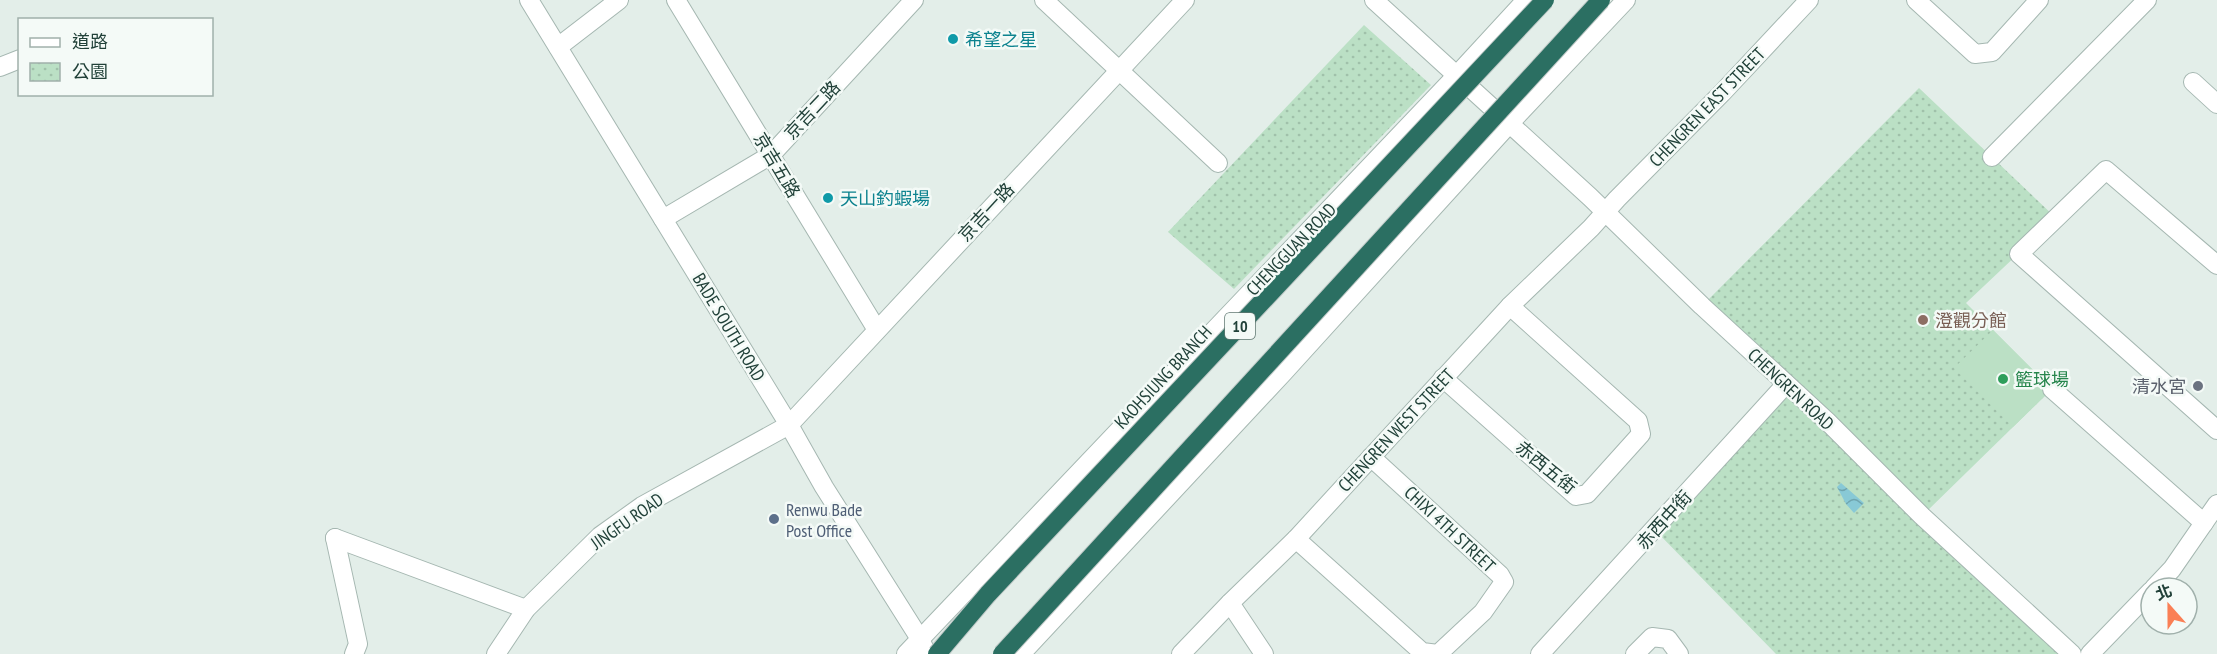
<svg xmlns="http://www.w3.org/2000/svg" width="2217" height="654" font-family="'PT Sans Narrow','Noto Sans TC',sans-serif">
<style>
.park{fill:url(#park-dots)}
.garden{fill:#bbe0c5}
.water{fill:url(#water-waves)}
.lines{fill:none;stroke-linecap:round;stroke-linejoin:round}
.minor-casing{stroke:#a5b7b1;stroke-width:20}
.minor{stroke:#fff;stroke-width:18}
.highway-bridge-casing{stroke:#c1cac8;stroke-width:20;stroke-linecap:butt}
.highway-bridge{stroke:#2b6f62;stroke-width:18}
.culture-dot{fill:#0f9aa8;stroke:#f4faf7;stroke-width:2}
.education-dot{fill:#8d6e63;stroke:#f4faf7;stroke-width:2}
.leisure-dot{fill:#2e9e5b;stroke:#f4faf7;stroke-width:2}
.worship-dot{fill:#6b7280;stroke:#f4faf7;stroke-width:2}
.service-dot{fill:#5c6f8a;stroke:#f4faf7;stroke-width:2}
.labels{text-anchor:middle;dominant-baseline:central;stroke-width:5;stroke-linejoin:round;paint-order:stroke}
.shield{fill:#f4faf7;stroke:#607872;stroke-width:1.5}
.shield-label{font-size:16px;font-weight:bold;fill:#214139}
.culture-label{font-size:18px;fill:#0d838f;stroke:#f4faf7;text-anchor:start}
.street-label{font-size:18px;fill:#214139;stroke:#f4faf7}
.education-label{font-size:18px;fill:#785e54;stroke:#f4faf7;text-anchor:start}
.leisure-label{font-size:18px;fill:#27864d;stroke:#f4faf7;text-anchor:start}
.worship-label{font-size:18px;fill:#5b616d;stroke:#f4faf7;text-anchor:end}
.service-label{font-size:18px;fill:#4e5e75;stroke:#f4faf7;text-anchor:start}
</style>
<defs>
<pattern id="park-dots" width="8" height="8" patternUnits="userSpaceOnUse" patternTransform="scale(1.5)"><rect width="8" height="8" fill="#bbe0c5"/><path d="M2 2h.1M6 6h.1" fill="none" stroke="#a0c1aa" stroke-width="1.8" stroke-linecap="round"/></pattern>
<pattern id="water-waves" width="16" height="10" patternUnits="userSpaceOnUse" patternTransform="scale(1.5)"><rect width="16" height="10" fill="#88c9d6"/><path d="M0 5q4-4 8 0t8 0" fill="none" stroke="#6fa5af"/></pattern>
</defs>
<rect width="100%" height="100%" fill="#e3eee9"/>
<!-- park -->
<g class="park">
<path d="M1364,25L1431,85L1234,289L1168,232Z"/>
<path d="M1919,88L2056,218L1966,303L2052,389L1924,514L2072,654H1776L1655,530L1785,384L1702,306Z"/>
</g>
<!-- garden -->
<path class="garden" d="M1993,330L2052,389L2013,427L1954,368Z"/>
<!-- water -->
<path class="water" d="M1841,483L1864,503L1854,513L1846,504L1837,487Z"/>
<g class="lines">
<defs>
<g id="minor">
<path d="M529,0L789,425L824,487L920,639L927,654"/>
<path d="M676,0L877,330"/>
<path d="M1044,0L1218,163"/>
<path d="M1374,0L1590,197L1702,306L1827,421L1922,516L2072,654"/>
<path d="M1916,0L1975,54L1992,52L2039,0"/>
<path d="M558,47L619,0"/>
<path d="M0,67L20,59"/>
<path d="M2193,82L2217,104"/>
<path d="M1992,157L2147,0"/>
<path d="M663,219L771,155L914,0"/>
<path d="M2217,265L2106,170L2019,254L2217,430"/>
<path d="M1443,378L1576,496L1587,494L1641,434L1638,421L1510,306"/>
<path d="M2052,389L2204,523"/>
<path d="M335,538L526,609"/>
<path d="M335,538L358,644L354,654"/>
<path d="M1296,539L1422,652L1438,654L1483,612L1504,582L1500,575L1371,457"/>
<path d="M2154,588L2172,569L2217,504"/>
<path d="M496,654L526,609L600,536L642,506L789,425L1185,0"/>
<path d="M906,654L1457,75L1526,0"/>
<path d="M1021,654L1284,372L1510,123L1626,0"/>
<path d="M1181,654L1230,603"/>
<path d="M1264,654L1230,603L1296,539L1510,306L1591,228L1617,199L1722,93L1809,0"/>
<path d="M1540,654L1786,384"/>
<path d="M1635,654L1652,637L1668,639L1679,654"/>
<path d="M2090,654L2151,591"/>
</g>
</defs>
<!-- minor casing -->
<use href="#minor" class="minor-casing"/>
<!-- minor -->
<use href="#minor" class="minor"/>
<defs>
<g id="highway-bridge">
<path d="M937,654L988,594L1545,0"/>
<path d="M1002,654L1601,0"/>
</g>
</defs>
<!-- highway-bridge casing -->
<use href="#highway-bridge" class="highway-bridge-casing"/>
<!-- highway-bridge -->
<use href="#highway-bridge" class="highway-bridge"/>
</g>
<!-- markers -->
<g class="culture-dot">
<circle cx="953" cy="39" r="6"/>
<circle cx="828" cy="198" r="6"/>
</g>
<circle class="education-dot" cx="1923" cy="320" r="6"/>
<circle class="leisure-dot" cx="2003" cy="379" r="6"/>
<circle class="worship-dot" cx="2198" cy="386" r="6"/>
<circle class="service-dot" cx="774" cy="519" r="6"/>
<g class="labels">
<!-- shield labels -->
<rect class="shield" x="1225" y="313" width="30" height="26" rx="4.5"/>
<g class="shield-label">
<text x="1240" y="326">10</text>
</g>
<!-- culture labels -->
<g class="culture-label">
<text x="965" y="39">希望之星</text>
<text x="840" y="198">天山釣蝦場</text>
</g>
<!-- street labels -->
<g class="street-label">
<text transform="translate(1707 107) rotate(-46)">CHENGREN EAST STREET</text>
<text transform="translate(812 110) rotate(-47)">京吉二路</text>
<text transform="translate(777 165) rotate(59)">京吉五路</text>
<text transform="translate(986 212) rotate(-47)">京吉一路</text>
<text transform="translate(1291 249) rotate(-46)">CHENGGUAN ROAD</text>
<text transform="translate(729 327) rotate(59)">BADE SOUTH ROAD</text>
<text transform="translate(1163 377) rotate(-47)">KAOHSIUNG BRANCH</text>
<text transform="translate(1791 389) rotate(43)">CHENGREN ROAD</text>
<text transform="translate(1396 430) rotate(-47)">CHENGREN WEST STREET</text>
<text transform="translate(1546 467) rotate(39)">赤西五街</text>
<text transform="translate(1664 520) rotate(-48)">赤西中街</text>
<text transform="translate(627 521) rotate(-35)">JINGFU ROAD</text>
<text transform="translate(1450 529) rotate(43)">CHIXI 4TH STREET</text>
</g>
<!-- education labels -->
<g class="education-label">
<text x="1935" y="320">澄觀分館</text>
</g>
<!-- leisure labels -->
<g class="leisure-label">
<text x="2015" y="379">籃球場</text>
</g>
<!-- worship labels -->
<g class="worship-label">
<text x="2186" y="386">清水宮</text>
</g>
<!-- service labels -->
<g class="service-label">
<text x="786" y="509">Renwu Bade<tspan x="786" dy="21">Post Office</tspan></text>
</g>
</g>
<!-- legend -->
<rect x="18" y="18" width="195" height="78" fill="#f4faf7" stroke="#a0b0ab" stroke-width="1.5"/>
<rect x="30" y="38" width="30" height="9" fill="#ffffff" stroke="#a0b0ab" stroke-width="1.5"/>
<text x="72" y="48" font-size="18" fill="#214139">道路</text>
<rect x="30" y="63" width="30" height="18" fill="url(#park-dots)" stroke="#a0b0ab" stroke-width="1.5"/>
<text x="72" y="78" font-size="18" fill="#214139">公園</text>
<!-- north arrow -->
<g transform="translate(2169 606) rotate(339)"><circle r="28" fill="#f4faf7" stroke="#a0b0ab" stroke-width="1.5"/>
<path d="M0-4.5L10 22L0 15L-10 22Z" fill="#fa7f55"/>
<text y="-9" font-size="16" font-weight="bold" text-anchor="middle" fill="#214139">北</text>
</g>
</svg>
